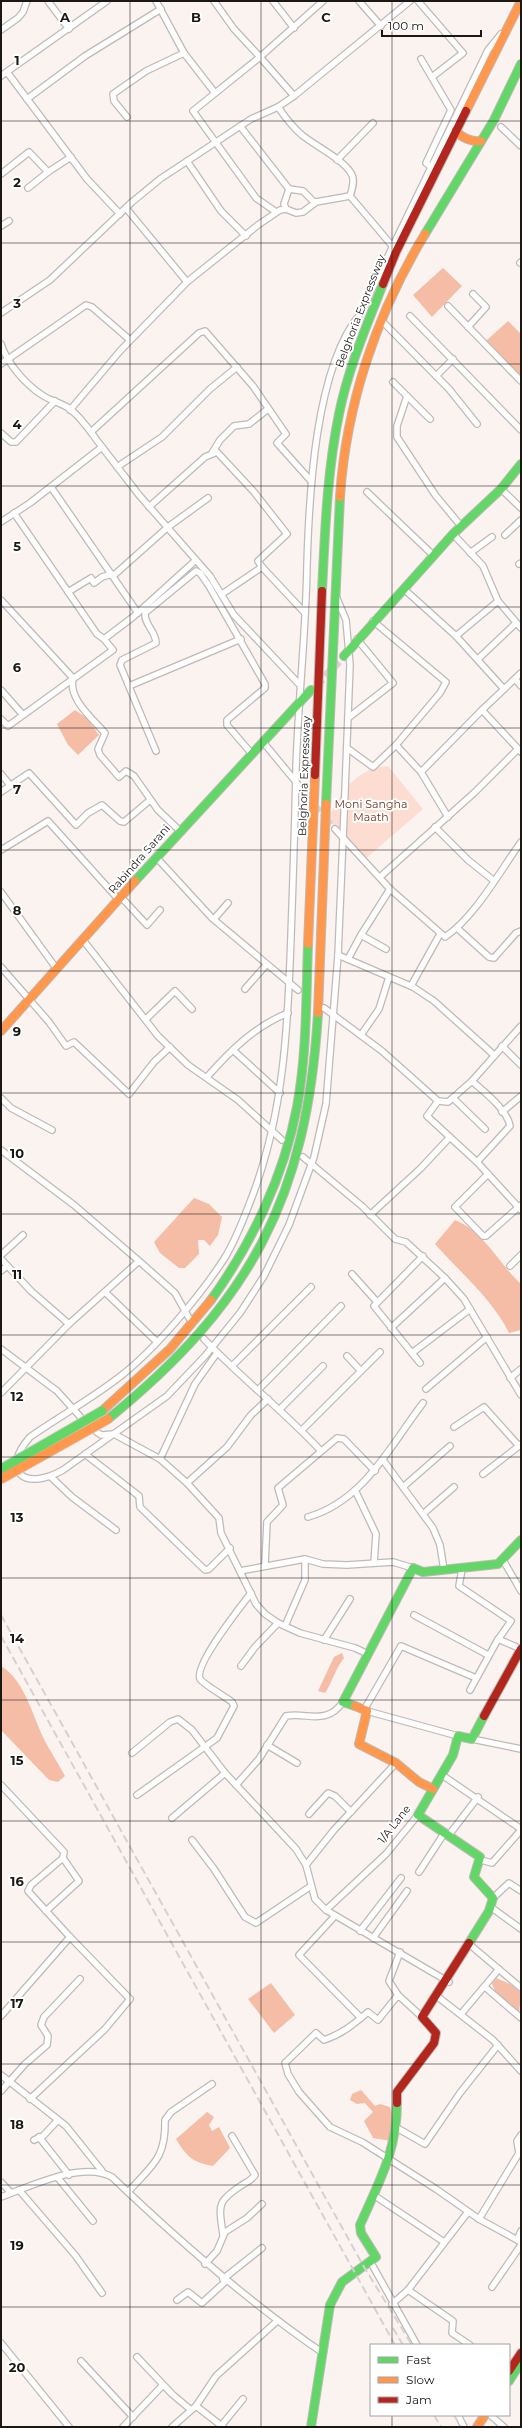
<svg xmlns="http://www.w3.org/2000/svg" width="522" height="2428" font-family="Montserrat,sans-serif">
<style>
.green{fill:#fdddd1}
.water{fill:#f6bda6}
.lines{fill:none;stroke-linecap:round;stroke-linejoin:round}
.street-tunnel{stroke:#d9d2cf;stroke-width:5.5;stroke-dasharray:5.5 3;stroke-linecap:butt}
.secondary-tunnel{stroke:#d9d2cf;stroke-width:8;stroke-dasharray:8 4;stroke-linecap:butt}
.street-casing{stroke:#bfbab7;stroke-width:8}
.fast-casing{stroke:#bfbab7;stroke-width:10}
.slow-casing{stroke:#bfbab7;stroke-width:10}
.jam-casing{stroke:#bfbab7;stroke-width:10}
.street{stroke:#fefdfd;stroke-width:5.5}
.fast{stroke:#63d668;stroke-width:8}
.slow{stroke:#ff974d;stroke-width:8}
.jam{stroke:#b3261e;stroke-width:8}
.rail{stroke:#d4d2d1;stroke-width:2;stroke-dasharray:8 4;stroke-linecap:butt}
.fast-bridge-casing{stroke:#d4d1cf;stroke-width:11;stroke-linecap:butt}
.slow-bridge-casing{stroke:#d4d1cf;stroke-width:11;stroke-linecap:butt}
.fast-bridge{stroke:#63d668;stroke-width:9}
.slow-bridge{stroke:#ff974d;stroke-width:9}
.grid{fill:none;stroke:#1b1715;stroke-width:1;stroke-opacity:0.55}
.labels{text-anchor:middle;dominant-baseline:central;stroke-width:4;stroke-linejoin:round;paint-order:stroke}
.street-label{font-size:11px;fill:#1b1715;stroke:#fff}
.park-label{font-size:11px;fill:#73341b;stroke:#fff}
.grid-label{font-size:13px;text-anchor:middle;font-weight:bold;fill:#1b1715;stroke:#fff;stroke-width:4;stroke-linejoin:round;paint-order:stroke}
</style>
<rect width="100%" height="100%" fill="#faf3f0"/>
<!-- green -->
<path class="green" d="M388,766L423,809L364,860L328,818C343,791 354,769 388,766Z"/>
<!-- water -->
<g class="water">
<path d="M443,268L462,286L432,317L413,295Z"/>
<path d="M508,321L521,334V377L486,341Z"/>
<path d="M75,710L87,718L99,735L78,755L68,745L57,724Z"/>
<path d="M194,1198L209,1204L222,1217L218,1235L210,1246L204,1240H198L199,1254L185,1268H179L160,1253L154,1242Z"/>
<path d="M455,1220C485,1232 498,1263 521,1284V1330L509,1333C493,1300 460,1272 435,1244Z"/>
<path d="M342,1653L344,1658C335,1669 333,1681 325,1693L318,1691L334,1657Z"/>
<path d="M1,1666C26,1681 33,1719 46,1743C52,1754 59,1765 65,1776L58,1782L49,1780L1,1730Z"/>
<path d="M496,1978L510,1984L521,1993L519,2014L496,1993L492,1984Z"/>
<path d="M271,1983L295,2015L274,2033L248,1999Z"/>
<path d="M361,2090L375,2106L380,2104L390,2107L394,2121L391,2141L373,2138L364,2121L373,2112L365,2103L357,2104L350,2100L352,2094Z"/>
<path d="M207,2112L214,2117L209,2125L212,2131L219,2127L230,2148L213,2166C192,2162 187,2157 176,2139Z"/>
</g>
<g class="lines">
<!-- street-tunnel -->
<path class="street-tunnel" d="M306,794L335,829"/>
<!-- secondary-tunnel -->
<path class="secondary-tunnel" d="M317,685L344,656"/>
<defs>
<g id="street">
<path d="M48,1L69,29"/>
<path d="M156,1L184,53L215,93"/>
<path d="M214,1L234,29L260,57L323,1"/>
<path d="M273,1L294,28"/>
<path d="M359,1L381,26"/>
<path d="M418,1L463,53L432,77"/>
<path d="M1,30L18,18L23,12L27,1"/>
<path d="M421,59L451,110L426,163L431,167"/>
<path d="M7,72L87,179L120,214"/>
<path d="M1,76L107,1"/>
<path d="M27,99L85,56L161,9"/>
<path d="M278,107C285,117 292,127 302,135C315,146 345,160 352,175C355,181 352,190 350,196L394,248"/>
<path d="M127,117L114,101L113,94L146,71L184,53"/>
<path d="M240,126L289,189L284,204L286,209"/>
<path d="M501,127L521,146"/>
<path d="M337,160L373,123"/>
<path d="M187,161L221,211L246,236"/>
<path d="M1,174L29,152L48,172L71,157"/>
<path d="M28,188L48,172"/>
<path d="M289,189L303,191L315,203"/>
<path d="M126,208L187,282"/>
<path d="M276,212L256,198L193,111L260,57L294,96"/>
<path d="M1,226L9,221"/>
<path d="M520,263L521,262"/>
<path d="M448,306L521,381"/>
<path d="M1,313L50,280L132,202L160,179L251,119L278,107L294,96L410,1"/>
<path d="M410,316L521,430"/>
<path d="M381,320L449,389L477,424"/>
<path d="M468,327L486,307L473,294"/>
<path d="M1,344C7,363 25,384 42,395C51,401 62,403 70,409C83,419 92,434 102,447L30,503L1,522"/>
<path d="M1,364L86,305L92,307L130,340"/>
<path d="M436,376L453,359"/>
<path d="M393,382L407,396L397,426V437L436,496L461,526"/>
<path d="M407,396L430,419"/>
<path d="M70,410L120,351L187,282L258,225L280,210L286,209L296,213L303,212L316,202L350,196"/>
<path d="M91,432L199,333L205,331L253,386L286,434L277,443L311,481"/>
<path d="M1,433L11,442H16L55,401"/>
<path d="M102,447L139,495L210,576L234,615L299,684"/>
<path d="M212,453L220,440L234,426L249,424L268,409"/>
<path d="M117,467L162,437L210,389L237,367"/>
<path d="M51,487L138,613"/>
<path d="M501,489L521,508"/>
<path d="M367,492L434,556"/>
<path d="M149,507L205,457L217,452L254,492L287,534L258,561L262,567"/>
<path d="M14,513L97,634L104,639"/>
<path d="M453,534L483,566L498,601L521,628"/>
<path d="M505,535L521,520"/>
<path d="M470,553L492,537"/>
<path d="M519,564L521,563"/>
<path d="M113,576L168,527L208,498"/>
<path d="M405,590L456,636L504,689"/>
<path d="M68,592L91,578L94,583L102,577L112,574"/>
<path d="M222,594L262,567L305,613"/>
<path d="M336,596L346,620L350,665L345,791L338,955L326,1104L314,1157L289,1225L264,1276L240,1313L205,1356L167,1396L63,1470C24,1492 0,1471 30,1437C60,1416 93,1398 122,1375C156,1348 200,1296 224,1259C236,1240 244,1218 252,1197C284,1113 288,1025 291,936C293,880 295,824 296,769C298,701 306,633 307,565C309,496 315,368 360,314L488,50L501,34"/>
<path d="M1,600L73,678C68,699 92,718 105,733L98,749L100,755L119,777L126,771L134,776L158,810L180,831"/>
<path d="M373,621L446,682L440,693L396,745"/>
<path d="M456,636L498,601"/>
<path d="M478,659L516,623"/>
<path d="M515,679L521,686"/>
<path d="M129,686L241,639"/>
<path d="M1,690L23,715"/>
<path d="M482,710L521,752"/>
<path d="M348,718L393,683L357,639"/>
<path d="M1,719L8,726L113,650L104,639L133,617L196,560"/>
<path d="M263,742L306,794"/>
<path d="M347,748L373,767L396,745L421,772L482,710L521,673"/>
<path d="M156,751L120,665L122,660L156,643C156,631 144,625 145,613L196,571L200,573L209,586L265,684V688L227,720V725L252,754"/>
<path d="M421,772L448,817"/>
<path d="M1,774L10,785"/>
<path d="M1,792L29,773L76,825L88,813L102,805L120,821L124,822L150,800"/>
<path d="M435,827L468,860L493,880"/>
<path d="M335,829L390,889L445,937C475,917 500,871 521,842"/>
<path d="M1,850L48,821L119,900"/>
<path d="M156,857L212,918L298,990"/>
<path d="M380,877L474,793L518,749"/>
<path d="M1,892L56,968"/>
<path d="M121,897L147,925L160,910"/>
<path d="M214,919L228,903"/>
<path d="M457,928L489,957L494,958L516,933L521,931"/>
<path d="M83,940L158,1036L188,1065L238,1100L282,1140"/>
<path d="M386,949L361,935L390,889"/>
<path d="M338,955L413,987L434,1001L494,1055"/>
<path d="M348,959L361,935"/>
<path d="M1,967L49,1022L66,1046L74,1042L129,1094L154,1062L170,1047"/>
<path d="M411,986L440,934"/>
<path d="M245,989L266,965"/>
<path d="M324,1008L382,1051L438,1101L427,1116L477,1162L521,1210"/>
<path d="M146,1019L175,991L192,1009"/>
<path d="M361,1035L379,1009L389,977"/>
<path d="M502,1046L521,1065"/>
<path d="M233,1050L280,1093"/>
<path d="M207,1077C230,1051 255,1026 288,1013"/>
<path d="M472,1081C484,1092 507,1109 510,1126L477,1162"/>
<path d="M1,1098L11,1108L52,1130"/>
<path d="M453,1098L485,1129"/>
<path d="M438,1101L448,1102L472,1081L521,1026"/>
<path d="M502,1112L521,1096"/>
<path d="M1,1150L74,1205L139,1261"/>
<path d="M303,1157L363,1207L395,1239L406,1242L445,1278L464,1299L521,1395"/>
<path d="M488,1174L455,1207L483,1236H486L521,1205"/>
<path d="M370,1215L421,1168L450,1137"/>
<path d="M1,1255L23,1235"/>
<path d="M1,1259L31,1291L69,1324"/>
<path d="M510,1266L521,1255"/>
<path d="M1,1271L7,1266"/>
<path d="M352,1274L377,1302"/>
<path d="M105,1292L157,1342"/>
<path d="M391,1328L445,1278"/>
<path d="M204,1339C241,1378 284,1411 321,1451"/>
<path d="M1,1349L57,1391L85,1422"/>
<path d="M412,1353L470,1309"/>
<path d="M347,1356L361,1371"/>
<path d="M420,1363L374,1306L423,1256"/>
<path d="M232,1366L311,1287"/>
<path d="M510,1378L521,1369"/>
<path d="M426,1389L487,1337"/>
<path d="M258,1390L341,1306"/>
<path d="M1,1393L69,1324L139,1261L175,1293L189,1318"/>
<path d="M279,1410L323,1366"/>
<path d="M454,1427L484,1407L519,1446L521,1444"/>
<path d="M91,1428L101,1435L114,1434L160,1459L187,1483L219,1518L221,1533L256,1604L265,1614L278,1623L300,1633L355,1648L368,1654"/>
<path d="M302,1430L380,1352"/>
<path d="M85,1454L139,1496L140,1507L205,1570L209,1569L230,1548"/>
<path d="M160,1459L195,1384L217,1353"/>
<path d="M383,1460L433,1528L440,1545L444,1570"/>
<path d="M483,1474L519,1446"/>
<path d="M51,1477L72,1497L116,1530"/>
<path d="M187,1483L227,1447L251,1415L268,1399"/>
<path d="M403,1487L450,1446"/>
<path d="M355,1490L376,1534L374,1563"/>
<path d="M423,1514L454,1487"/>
<path d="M308,1517C364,1501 390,1446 423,1403"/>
<path d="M503,1560L521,1591"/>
<path d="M265,1565L267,1522L283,1505L278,1488L337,1438L344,1439L375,1471"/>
<path d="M462,1569L459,1586L511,1621L497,1641L470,1690"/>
<path d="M240,1571L305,1559L323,1564L347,1565L393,1562L413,1568"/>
<path d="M414,1615L488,1655"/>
<path d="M285,1626L305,1580V1559"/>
<path d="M498,1639L521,1649"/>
<path d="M324,1640L350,1599"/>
<path d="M241,1666L255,1647L278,1623"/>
<path d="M364,1710L401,1646L476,1678"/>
<path d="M367,1711L458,1736"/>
<path d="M472,1739L521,1749"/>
<path d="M267,1745L297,1763"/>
<path d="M132,1753L170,1722L178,1719L192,1730L225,1773L296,1849L306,1865L315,1899L326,1910L449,1982"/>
<path d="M442,1775L521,1829"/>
<path d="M1,1785L64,1852L63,1858L31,1885L28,1891L70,1937L1,2016"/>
<path d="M236,1785L259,1759L286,1716C308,1712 326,1726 343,1702"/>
<path d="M137,1795L217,1738L234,1706L232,1702C226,1697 203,1684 200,1679C194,1665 241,1606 251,1593"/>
<path d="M309,1814L328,1793L335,1796L351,1812"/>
<path d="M172,1818L225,1773"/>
<path d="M449,1835L478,1797"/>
<path d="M192,1840L214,1869L245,1917L256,1923L311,1886"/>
<path d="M481,1860L492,1863L521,1830"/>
<path d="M306,1865L334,1830L396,1763"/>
<path d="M419,1872L445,1832"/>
<path d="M493,1898L509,1883L521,1891"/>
<path d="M492,1908L521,1929"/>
<path d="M326,1910L386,1854L418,1815"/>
<path d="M46,1911L79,1881L63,1858"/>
<path d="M334,1917L299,1955L361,2018"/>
<path d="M360,1931L401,1878"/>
<path d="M373,1938L407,1891"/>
<path d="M469,1944L521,1988"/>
<path d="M485,1987L521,2018"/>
<path d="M398,1995L389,1981L400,1952"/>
<path d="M438,1997L493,2040L521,2071"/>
<path d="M461,2014L499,1969"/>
<path d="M422,2017L398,1995L378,2020L368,2012C354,2024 342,2034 324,2040L316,2033L285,2063L288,2074L299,2092L330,2127L362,2142L436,2189L479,2219L521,2242"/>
<path d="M1,2075L66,2126L102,2171"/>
<path d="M1,2091L25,2064L47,2045L48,2036L41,2025L44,2017L80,1979"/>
<path d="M30,2099L105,2029L130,1999L70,1937"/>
<path d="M397,2128L425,2144L460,2093L498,2045"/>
<path d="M39,2137L69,2175"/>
<path d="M34,2140L43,2136L58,2120"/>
<path d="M58,2178L93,2221"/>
<path d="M1,2182L11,2193"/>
<path d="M19,2190L75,2255L102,2293"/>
<path d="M128,2192C152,2165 166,2159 165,2120L171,2112L212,2084"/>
<path d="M375,2196L444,2242"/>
<path d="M1,2197C31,2186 82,2161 112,2177C179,2241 247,2301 323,2353"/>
<path d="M479,2219L519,2153L517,2141L521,2135"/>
<path d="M223,2235C219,2205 216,2202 242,2185C247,2182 252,2180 255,2175L232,2136"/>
<path d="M517,2240L521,2231"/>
<path d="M370,2261L417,2345"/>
<path d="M205,2264L217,2251L225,2232L247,2218L262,2204"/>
<path d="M223,2279L262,2248"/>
<path d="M492,2287L521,2245"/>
<path d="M408,2290L453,2321L452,2333L470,2345"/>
<path d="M177,2300L188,2292L202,2303L226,2281"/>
<path d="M392,2304L408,2290L468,2212"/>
<path d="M1,2343L69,2427"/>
<path d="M137,2357L172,2394L191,2410"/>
<path d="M81,2361L133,2417"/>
<path d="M196,2406L223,2427"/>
<path d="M458,2415L464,2427"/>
<path d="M490,2415L504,2427"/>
<path d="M221,2426L243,2399"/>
<path d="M123,2427L163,2385"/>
<path d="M172,2427L196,2406L216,2376L276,2322"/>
</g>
<g id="fast">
<path d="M425,234L494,120L521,64"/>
<path d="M322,591C325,532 327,472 339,414C348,369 366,327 383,284"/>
<path d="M344,656L453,534L501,489L521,464"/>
<path d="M326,804L340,497"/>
<path d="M135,881L311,690"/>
<path d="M211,1300C252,1243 284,1176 297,1107C307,1053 306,998 308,944"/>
<path d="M108,1419C251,1303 307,1197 318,1013"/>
<path d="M355,1706L343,1702L413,1568L423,1572L498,1564L521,1540"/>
<path d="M469,1943L489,1911L493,1898L474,1877L480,1857L418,1815L453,1755L458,1736L472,1739L484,1716"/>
<path d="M509,2381L521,2362"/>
<path d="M311,2427L330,2305L342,2282L376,2257L361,2233L360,2225C379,2182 397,2151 397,2103"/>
</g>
<g id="slow">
<path d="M466,111L521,1"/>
<path d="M456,130C460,138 473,142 481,141"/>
<path d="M340,497C346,404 377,313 425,234"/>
<path d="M308,944L315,775"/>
<path d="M318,1013L326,804"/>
<path d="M1,1031L135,881"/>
<path d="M102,1411L170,1349L211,1300"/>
<path d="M355,1706L367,1711L359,1744L396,1763L419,1782L433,1789"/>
<path d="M477,2427L485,2415"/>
</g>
<g id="jam">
<path d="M383,284L396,252L466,111"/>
<path d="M315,775L322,591"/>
<path d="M484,1716L521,1649"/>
<path d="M397,2103V2092L434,2043L436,2033L422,2017L469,1943"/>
<path d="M509,2371L521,2353"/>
</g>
</defs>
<!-- street casing -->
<use href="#street" class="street-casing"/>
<!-- fast casing -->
<use href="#fast" class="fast-casing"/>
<!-- slow casing -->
<use href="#slow" class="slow-casing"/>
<!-- jam casing -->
<use href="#jam" class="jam-casing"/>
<!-- street -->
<use href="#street" class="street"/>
<!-- fast -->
<use href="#fast" class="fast"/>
<!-- slow -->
<use href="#slow" class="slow"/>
<!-- jam -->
<use href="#jam" class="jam"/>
<!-- rail -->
<g class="rail">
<path d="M1,1615L364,2267L412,2345"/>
<path d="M1,1636L395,2345"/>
<path d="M393,2328L403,2345"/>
<path d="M434,2415L441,2427"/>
<path d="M454,2415L461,2427"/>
</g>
<defs>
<path id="fast-bridge" d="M1,1469L102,1411"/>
<path id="slow-bridge" d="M1,1479L108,1419"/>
</defs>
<!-- fast-bridge casing -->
<use href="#fast-bridge" class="fast-bridge-casing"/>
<!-- slow-bridge casing -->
<use href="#slow-bridge" class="slow-bridge-casing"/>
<!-- fast-bridge -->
<use href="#fast-bridge" class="fast-bridge"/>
<!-- slow-bridge -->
<use href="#slow-bridge" class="slow-bridge"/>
</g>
<!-- grid -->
<path class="grid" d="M130,1V2427M261,1V2427M392,1V2345M1,121H521M1,243H521M1,364H521M1,486H521M1,607H521M1,728H521M1,850H521M1,971H521M1,1093H521M1,1214H521M1,1335H521M1,1457H521M1,1578H521M1,1700H521M1,1821H521M1,1942H521M1,2064H521M1,2185H521M1,2307H521M392,2415V2427"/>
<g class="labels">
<!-- street labels -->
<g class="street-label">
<text transform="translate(360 311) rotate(-69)">Belghoria Expressway</text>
<text transform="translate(304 776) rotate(-88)">Belghoria Expressway</text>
<text transform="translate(139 859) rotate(-49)">Rabindra Sarani</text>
<text transform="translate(394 1824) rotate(-52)">1/A Lane</text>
</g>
<!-- park labels -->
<g class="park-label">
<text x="371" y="804">Moni Sangha<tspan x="371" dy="13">Maath</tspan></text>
</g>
</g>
<g class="grid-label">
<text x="65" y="22">A</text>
<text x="196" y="22">B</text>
<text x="326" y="22">C</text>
<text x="17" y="65">1</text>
<text x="17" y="187">2</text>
<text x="17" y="308">3</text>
<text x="17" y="429">4</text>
<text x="17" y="551">5</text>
<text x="17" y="672">6</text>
<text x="17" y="794">7</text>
<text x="17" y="915">8</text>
<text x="17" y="1036">9</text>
<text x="17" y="1158">10</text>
<text x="17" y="1279">11</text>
<text x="17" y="1401">12</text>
<text x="17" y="1522">13</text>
<text x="17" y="1643">14</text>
<text x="17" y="1765">15</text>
<text x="17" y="1886">16</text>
<text x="17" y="2008">17</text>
<text x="17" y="2129">18</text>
<text x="17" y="2250">19</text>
<text x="17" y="2372">20</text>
</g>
<!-- border -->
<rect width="522" height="2428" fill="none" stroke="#1b1715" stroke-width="4"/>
<!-- legend -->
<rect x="370" y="2344" width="140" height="72" fill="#ffffff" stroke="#a4a2a1"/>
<rect x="378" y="2357" width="20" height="6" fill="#63d668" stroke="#a4a2a1"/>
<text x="406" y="2364" font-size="12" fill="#1b1715">Fast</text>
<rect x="378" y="2377" width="20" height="6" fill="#ff974d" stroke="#a4a2a1"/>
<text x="406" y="2384" font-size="12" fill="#1b1715">Slow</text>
<rect x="378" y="2397" width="20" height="6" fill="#b3261e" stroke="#a4a2a1"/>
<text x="406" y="2404" font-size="12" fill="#1b1715">Jam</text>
<!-- scale -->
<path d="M382 30v6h99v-6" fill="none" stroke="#1b1715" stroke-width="2"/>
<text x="388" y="30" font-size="12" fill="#1b1715" stroke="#ffffff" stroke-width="3" paint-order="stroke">100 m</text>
</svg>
